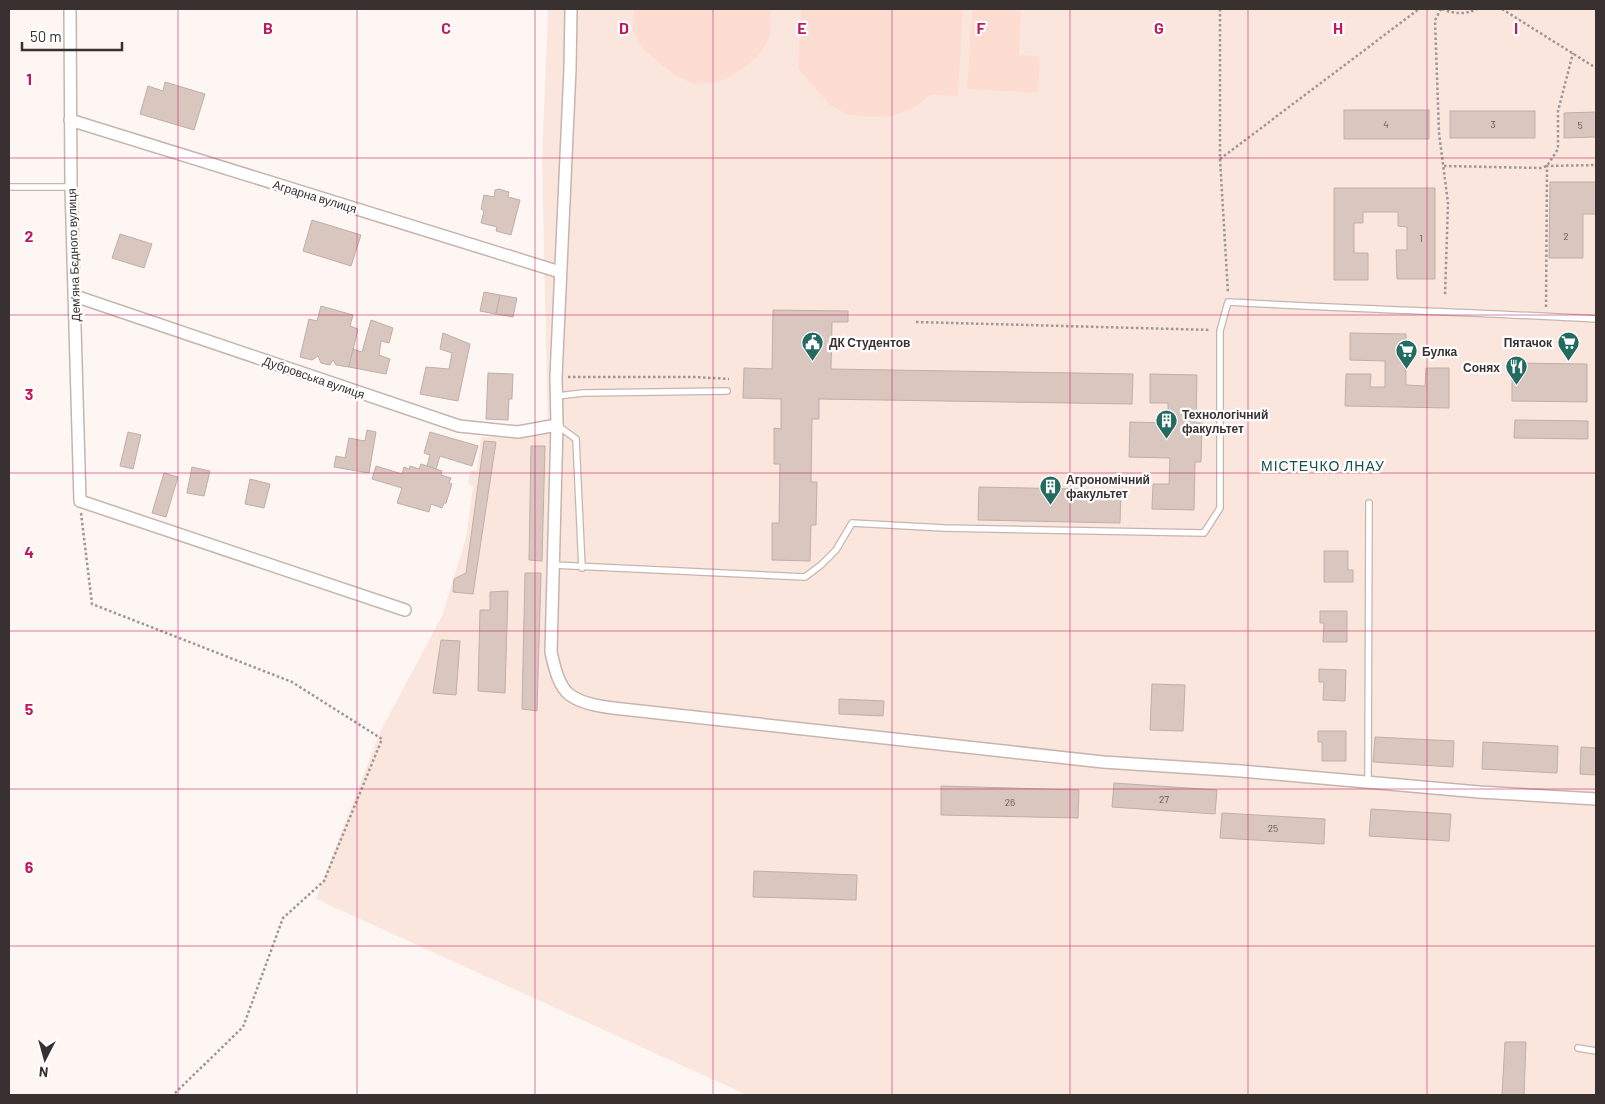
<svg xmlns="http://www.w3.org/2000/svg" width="1605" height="1104" font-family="Barlow,sans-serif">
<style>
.built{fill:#fbe6de}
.green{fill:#fdddd1}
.building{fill:#d8c6bf;stroke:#c0aea8}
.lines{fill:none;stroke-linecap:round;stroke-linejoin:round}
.lane-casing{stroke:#c6b5ae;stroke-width:8}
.street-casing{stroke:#c6b5ae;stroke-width:14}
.path{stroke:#9d9694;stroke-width:2.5;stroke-dasharray:2.5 2.5;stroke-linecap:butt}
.lane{stroke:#fff;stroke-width:5.5}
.street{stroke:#fff;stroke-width:11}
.grid{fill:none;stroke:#c2185b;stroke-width:1;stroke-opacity:0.55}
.labels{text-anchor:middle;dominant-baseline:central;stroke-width:4.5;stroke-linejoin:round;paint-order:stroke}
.number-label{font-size:10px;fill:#605653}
.street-label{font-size:12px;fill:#38312f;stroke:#fff}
.poi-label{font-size:12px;font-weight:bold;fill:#38312f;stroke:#fff;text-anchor:start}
.neighbourhood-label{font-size:14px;letter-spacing:1px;fill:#154f47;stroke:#fff}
.grid-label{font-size:16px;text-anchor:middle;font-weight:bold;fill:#c2185b;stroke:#fff;stroke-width:4.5;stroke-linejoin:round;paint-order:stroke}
</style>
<rect width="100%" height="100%" fill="#fdf6f3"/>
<!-- built -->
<path class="built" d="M548,9H1596V1095H747L316,899L379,734L442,616L466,538L473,486L468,484L470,471L477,470L481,437L548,434L542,159Z"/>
<!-- green -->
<g class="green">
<path d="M634,9H771L770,37L759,55L744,68L728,78L711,83L694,84L676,76L644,50L633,31Z"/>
<path d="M801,9H963L958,96L931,95L910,110L891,116L869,117L847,115L829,104L798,68Z"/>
<path d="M972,9H1021L1019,55L1040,56L1038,93L967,89Z"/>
</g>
<!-- building -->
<g class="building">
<path d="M165,82L205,94L194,130L140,114L148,86L163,91Z"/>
<rect x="1344" y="110" width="85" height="29"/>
<rect x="1450" y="111" width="85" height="27"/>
<path d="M1596,112V137L1564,138V113Z"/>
<path d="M1550,182H1596V214H1583V258H1549Z"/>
<path d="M1334,188H1435V279H1397L1396,250H1407V227L1398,226V212H1363V223H1354V253H1368V280H1334Z"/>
<path d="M499,189L509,192L508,197L520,200L511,235L496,231L497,227L481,223L484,211L481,209L484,195L494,197L495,190Z"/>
<path d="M312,220L361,235L351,266L303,251Z"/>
<path d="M120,234L152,244L144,268L112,258Z"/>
<path d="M484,292L500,295L496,314L480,311Z"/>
<path d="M500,295L517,298L513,317L496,314Z"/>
<path d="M321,306L353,315L350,326L358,329L349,367L336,365L333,360L330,365L321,363L318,356L312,360L300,357L309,319L317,321Z"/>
<path d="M773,310L848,311V322H832L831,369L1133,374L1132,404L819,399V419H812L811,482H817L816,525H811L810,561L772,560V523H779L780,464H774V428L781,429V399L743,398L744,368L772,369Z"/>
<path d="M371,320L393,328L389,343L381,341L379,355L390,359L386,374L349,367L353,349L362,352Z"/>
<path d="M443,333L470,344L458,401L420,394L426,367L449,369L452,353L440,349Z"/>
<path d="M1350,333L1406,334V385L1425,386L1426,368H1449V408L1345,406L1346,374H1371L1370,387H1385V361L1350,360Z"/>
<path d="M1512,363L1587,364V402L1512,401Z"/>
<path d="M488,373L513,374L512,399H509L508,420L486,419Z"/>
<path d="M1150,374L1197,375L1196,423H1202L1201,462H1195L1194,510L1152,509L1153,484H1169L1170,458L1129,457L1130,422L1168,423V403H1150Z"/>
<path d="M1515,420L1588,421V439L1514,438Z"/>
<path d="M367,430L376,432L369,473L334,467L336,456L345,458L349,438L365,441Z"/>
<path d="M128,432L141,435L133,469L120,466Z"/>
<path d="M430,432L478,446L472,466L440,456L436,469L427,466L430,455L424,453Z"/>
<path d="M484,441L496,442L473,594L453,592L454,579L466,573Z"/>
<path d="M531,446H545L542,561L529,560Z"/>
<path d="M421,464L442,471L441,475L451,478L449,483L452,484L446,503H444L442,508L431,504L429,512L397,503L402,488L372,479L376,466L402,474L404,467L409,469L410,466L419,469Z"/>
<path d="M192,467L210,471L204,496L187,493Z"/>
<path d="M164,473L178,477L166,517L152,513Z"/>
<path d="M250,479L270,484L264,508L245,504Z"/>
<path d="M979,487L1121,490L1120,523L978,520Z"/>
<path d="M1324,551H1348V570H1353V582H1324Z"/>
<path d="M525,573H541L537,711L522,709Z"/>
<path d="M508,591L505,693L478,691L480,610H490V592Z"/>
<path d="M1320,611H1347V642H1323L1324,623H1320Z"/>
<path d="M441,640L460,641L456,695L433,693Z"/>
<path d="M1319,669L1346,670L1345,701L1323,700L1324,682H1319Z"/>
<path d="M1152,684L1185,685L1183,731L1150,730Z"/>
<path d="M839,699L884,701L883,716L839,714Z"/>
<path d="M1318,731H1346V761H1322V742H1318Z"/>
<path d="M1375,737L1454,741L1453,767L1373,762Z"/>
<path d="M1483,742L1558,746L1557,773L1482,769Z"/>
<path d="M1581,747L1596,748V775L1580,774Z"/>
<path d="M1114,783L1217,790L1215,814L1112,807Z"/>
<path d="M941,786L1079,790L1078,818L941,815Z"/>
<path d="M1371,809L1451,814L1449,841L1369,836Z"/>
<path d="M1222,813L1325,819L1324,844L1220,838Z"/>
<path d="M754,871L857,875L856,900L753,897Z"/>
<path d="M1505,1042H1526L1524,1095H1502Z"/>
</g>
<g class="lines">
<defs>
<g id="lane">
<path d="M9,187H71"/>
<path d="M557,396L583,393L727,391"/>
<path d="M557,425L576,439L582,568"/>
<path d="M553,565L805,577L821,565L836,550L852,523L944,528L1204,533L1220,508V331L1228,302C1351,309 1474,312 1596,319"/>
<path d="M1368,782L1369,503"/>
<path d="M1578,1048L1596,1051"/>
</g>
<g id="street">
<path d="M70,9L71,187L80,501L405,610"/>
<path d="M571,9L570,69L556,377L557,425L551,652C554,665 558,686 570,695C585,706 612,708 631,710L1103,762L1241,771L1479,792L1596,799"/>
<path d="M70,120L560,272"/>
<path d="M75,296L459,426L518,432L557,425"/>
</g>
</defs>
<!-- lane casing -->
<use href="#lane" class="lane-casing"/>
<!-- street casing -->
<use href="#street" class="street-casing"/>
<!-- path -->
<g class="path">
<path d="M1220,9V159L1228,293"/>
<path d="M1441,9L1435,20L1439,133L1448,203L1445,295"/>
<path d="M1442,9C1455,14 1464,15 1477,9"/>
<path d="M1502,9L1596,68"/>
<path d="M1220,159L1419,9"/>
<path d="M1444,166L1541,168L1547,166L1558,149V111L1573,53"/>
<path d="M1546,307L1547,166L1596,165"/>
<path d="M916,322L1211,330"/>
<path d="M568,377H694L729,379"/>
<path d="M81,513L92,604L292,682L382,739L324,881L283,918L243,1027L174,1094"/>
</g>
<!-- lane -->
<use href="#lane" class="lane"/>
<!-- street -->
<use href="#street" class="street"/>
</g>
<!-- grid -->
<path class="grid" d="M178,9V1095M357,9V1095M535,9V1095M713,9V1095M892,9V1095M1070,9V1095M1248,9V1095M1427,9V1095M9,158H1596M9,315H1596M9,473H1596M9,631H1596M9,789H1596M9,946H1596"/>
<!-- icons -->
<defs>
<symbol id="civic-pin" viewBox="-11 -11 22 30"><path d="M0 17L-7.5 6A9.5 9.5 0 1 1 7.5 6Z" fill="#236b61" stroke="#fff"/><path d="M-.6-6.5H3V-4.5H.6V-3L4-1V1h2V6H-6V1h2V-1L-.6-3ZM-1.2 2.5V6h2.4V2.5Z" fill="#fff"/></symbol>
<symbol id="supermarket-pin" viewBox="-11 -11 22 30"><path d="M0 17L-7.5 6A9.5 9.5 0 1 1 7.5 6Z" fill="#236b61" stroke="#fff"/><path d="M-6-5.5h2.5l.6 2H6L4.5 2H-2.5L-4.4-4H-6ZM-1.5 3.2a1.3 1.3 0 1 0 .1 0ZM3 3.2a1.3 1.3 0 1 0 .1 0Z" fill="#fff"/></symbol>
<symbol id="restaurant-pin" viewBox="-11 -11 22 30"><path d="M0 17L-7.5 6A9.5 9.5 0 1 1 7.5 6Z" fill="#236b61" stroke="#fff"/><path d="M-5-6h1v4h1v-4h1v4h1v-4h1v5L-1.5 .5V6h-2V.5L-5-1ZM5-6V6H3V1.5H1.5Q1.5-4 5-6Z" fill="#fff"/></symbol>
<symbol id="building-pin" viewBox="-11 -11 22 30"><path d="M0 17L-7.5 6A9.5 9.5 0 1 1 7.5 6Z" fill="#236b61" stroke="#fff"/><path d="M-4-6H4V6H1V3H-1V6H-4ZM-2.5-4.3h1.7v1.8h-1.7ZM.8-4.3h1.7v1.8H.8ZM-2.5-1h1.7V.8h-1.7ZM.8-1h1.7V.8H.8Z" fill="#fff"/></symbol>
</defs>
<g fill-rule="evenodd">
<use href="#civic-pin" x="800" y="330" width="25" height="34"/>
<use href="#supermarket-pin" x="1556" y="330" width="25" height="34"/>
<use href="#supermarket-pin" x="1394" y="338" width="25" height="34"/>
<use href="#restaurant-pin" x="1504" y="354" width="25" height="34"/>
<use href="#building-pin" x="1154" y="408" width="25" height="34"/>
<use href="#building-pin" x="1038" y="474" width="25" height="34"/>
</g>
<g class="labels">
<!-- number labels -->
<g class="number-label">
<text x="1386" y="124">4</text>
<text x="1493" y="124">3</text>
<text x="1580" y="125">5</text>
<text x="1566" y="236">2</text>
<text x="1421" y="238">1</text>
<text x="1164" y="799">27</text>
<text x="1010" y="802">26</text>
<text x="1273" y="828">25</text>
</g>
<!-- street labels -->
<g class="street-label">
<text transform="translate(315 196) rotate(17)">Аграрна вулиця</text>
<text transform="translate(73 255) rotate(-92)">Дем’яна Бєдного вулиця</text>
<text transform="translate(314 377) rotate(19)">Дубровська вулиця</text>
</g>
<!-- poi labels -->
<g class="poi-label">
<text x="829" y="342">ДК Студентов</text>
<text x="1552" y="342" text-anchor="end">Пятачок</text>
<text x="1422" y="351">Булка</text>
<text x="1500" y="367" text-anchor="end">Сонях</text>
<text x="1182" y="414">Технологічний<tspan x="1182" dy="14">факультет</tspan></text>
<text x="1066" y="479">Агрономічний<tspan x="1066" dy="14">факультет</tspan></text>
</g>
<!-- neighbourhood labels -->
<g class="neighbourhood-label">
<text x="1323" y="465">МІСТЕЧКО ЛНАУ</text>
</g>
</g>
<g class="grid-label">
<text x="268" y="34">B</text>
<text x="446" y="34">C</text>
<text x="624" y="34">D</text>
<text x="802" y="34">E</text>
<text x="981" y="34">F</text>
<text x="1159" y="34">G</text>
<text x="1338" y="34">H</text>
<text x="1516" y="34">I</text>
<text x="29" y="85">1</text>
<text x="29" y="242">2</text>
<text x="29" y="400">3</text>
<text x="29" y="558">4</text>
<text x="29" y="715">5</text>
<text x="29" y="873">6</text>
</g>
<!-- border -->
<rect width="1605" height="1104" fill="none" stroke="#38312f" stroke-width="20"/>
<!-- north arrow -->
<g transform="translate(45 1059) rotate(186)" stroke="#ffffff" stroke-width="4" paint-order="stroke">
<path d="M0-4L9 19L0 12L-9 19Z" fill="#38312f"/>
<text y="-8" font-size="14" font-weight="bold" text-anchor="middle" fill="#38312f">N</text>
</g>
<!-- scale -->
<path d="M22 42v8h100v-8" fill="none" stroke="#38312f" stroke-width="2.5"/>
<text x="30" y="42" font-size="15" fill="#38312f" stroke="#ffffff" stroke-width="4" paint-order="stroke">50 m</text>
</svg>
